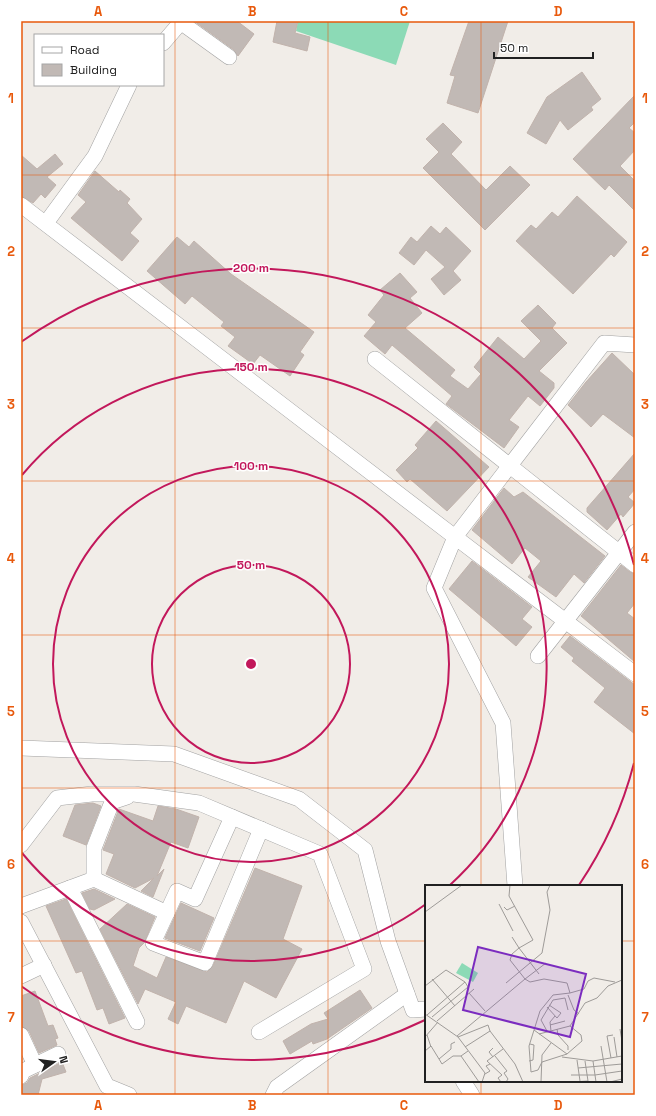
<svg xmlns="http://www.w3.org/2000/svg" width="656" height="1116" font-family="'Space Grotesk',sans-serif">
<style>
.pitch{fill:#8cdab6}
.building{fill:#c1b9b5;stroke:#c1b3ac}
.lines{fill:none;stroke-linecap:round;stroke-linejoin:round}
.minor-casing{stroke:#a2a2a2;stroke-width:16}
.minor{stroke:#fff;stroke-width:15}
.grid{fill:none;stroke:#e8590c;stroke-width:1;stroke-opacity:0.55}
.ring{fill:none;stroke:#c2185b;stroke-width:2}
.inset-road{fill:none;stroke:#9e9b98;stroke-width:1}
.view{fill:#7b2cbf;fill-opacity:0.15;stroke:#7b2cbf;stroke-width:2}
.inset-edge{fill:none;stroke:#212121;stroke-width:2}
.centre{fill:#c2185b;stroke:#fff;stroke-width:2}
.ring-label{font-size:12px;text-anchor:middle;font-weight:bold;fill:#c2185b;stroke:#fff;stroke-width:3;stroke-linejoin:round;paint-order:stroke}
.neatline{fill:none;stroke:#e8590c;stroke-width:1.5}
.grid-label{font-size:13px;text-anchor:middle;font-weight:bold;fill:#e8590c}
</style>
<rect width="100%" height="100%" fill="#f1ede8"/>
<!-- pitch -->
<path class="pitch" d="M298,21H410L396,65L296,31Z"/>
<!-- building -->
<g class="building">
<path d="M194,21H237L254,34L238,56L234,50Z"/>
<path d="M277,21H298L295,33L310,37L307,51L273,42Z"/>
<path d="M469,21H508L478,113L447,103L455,76L450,75Z"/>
<path d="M582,72L601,99L591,107L593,110L568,130L560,120L546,144L527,133L547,97Z"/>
<path d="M635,95V122L629,128L635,133V150L620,166L635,181V211L609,185L605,190L573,159Z"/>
<path d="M443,123L462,142L451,154L486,190L510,166L530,185L485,230L423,168L439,152L426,139Z"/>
<path d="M55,154L63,164L47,177L56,185L45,198L41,194L33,203L21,196V155L37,169Z"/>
<path d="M95,171L119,192L120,190L130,199L127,203L142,219L130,233L139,241L122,261L71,218L86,202L78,195Z"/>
<path d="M577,196L627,242L614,257L611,254L573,294L516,241L531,225L536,229L552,212L558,217Z"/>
<path d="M431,226L440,234L446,227L471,251L453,271L461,280L444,295L431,279L445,267L426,250L414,265L399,253L411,237L417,242Z"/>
<path d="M177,237L189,247L194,241L231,274L314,332L300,352L304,355L290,376L260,355L253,364L228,346L235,337L221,326L224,322L192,296L185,304L147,271Z"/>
<path d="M400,273L417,292L410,298L422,313L405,328L455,370L450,376L468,389L481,374L474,367L498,337L524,359L541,341L521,321L538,305L556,323L552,328L567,343L539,371L554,383V388L540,406L528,396L509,420L519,427L504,448L446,404L452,396L392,345L385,354L364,336L376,322L368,315L384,295L380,290Z"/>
<path d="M612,353L635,375V438L603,414L591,427L568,405L586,382Z"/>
<path d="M436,421L489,467L447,511L410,479L407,482L396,470L418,448L415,445Z"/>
<path d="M635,453V489L628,497L635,503L623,517L621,514L607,530L587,512V508Z"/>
<path d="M504,488L514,497L523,492L605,556L584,583L574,574L556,597L528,577L541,561L525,548L512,564L472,530Z"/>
<path d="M472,561L532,607L522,619L532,627L516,646L449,589Z"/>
<path d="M621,565L630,572L635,574V603L627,613L635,619V662L581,616Z"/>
<path d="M570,636L635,685V734L594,702L605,688L572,661L574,658L561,647Z"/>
<path d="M93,803L101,806L86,845L63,836L75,805Z"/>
<path d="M158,806L176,809L199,817L188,848L171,842L157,876L164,869L153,897L141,891L154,878L135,888L106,874L114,854L103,850L119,809L153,821Z"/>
<path d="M255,868L302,886L283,939L302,949L276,998L244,981L226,1023L186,1006L178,1024L168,1019L176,1002L145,989L138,1004L100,929L127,904L155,917L144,943L139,948L133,966L157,978L166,957L207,972L213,966Z"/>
<path d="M94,889L115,899L94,910L90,909L82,893Z"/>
<path d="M66,899L125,1018L109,1024L103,1008L97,1010L82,971L76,973L46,906Z"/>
<path d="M181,903L214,918L200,951L165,938Z"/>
<path d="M360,990L372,1008L327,1039L313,1044L312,1041L290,1054L283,1041L311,1024L328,1019L324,1013Z"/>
<path d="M35,991L48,1026L53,1025L58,1038L55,1039L57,1045L39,1053L29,1031L21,1026V996Z"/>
<path d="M62,1062L66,1072L42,1079L38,1095H21V1085L27,1083L30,1078Z"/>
</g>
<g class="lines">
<defs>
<g id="minor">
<path d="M179,21L229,57"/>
<path d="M163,43L181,22"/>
<path d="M21,205L455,537L604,343L635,345"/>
<path d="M46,223L95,156L129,85"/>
<path d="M375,359L635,565"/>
<path d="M538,656L635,532"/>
<path d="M21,748L174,754L299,799L365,850L388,941L413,1010L426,1009"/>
<path d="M232,817L195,899L177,891L153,943L205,963L261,829"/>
<path d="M21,845L57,798L92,794H134L199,803L320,854L364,969L259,1032"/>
<path d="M94,879V848L112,802L127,797"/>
<path d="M515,886L503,723L434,588L455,537L635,674"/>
<path d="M70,888L137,1022"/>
<path d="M21,906L94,879L167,913"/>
<path d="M21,922L107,1086L129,1095"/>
<path d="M21,976L44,965"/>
<path d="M21,1035L35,1065"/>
<path d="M21,1076L23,1071L58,1054"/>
<path d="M463,1081L472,1095"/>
<path d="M273,1095L277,1087L407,994"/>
</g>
</defs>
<!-- minor casing -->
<use href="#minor" class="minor-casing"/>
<!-- minor -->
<use href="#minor" class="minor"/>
</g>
<!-- grid -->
<path class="grid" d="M175,21V1095M328,21V1095M481,21V886M21,175H635M21,328H635M21,481H635M21,635H635M21,788H635M21,941H426M621,941H635M481,1081V1095"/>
<!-- distance rings -->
<g class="ring">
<circle cx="251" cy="664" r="99"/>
<circle cx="251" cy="664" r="198"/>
<path d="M426 904A297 297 0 0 1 22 853M22 475A297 297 0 1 1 450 885"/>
<path d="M634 763A396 396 0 0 1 579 885M425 1020A396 396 0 0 1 21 986M21 342A396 396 0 0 1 634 565"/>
</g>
<!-- overview -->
<g transform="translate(425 885)">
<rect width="197" height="197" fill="#f1ede8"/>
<path d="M37,78L53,88L48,97L31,88Z" fill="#8cdab6"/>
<path class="inset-road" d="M85,0L84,11L108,55L94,63L87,52M74,19L88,46M79,22L82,25L90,21M0,27L37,0M121,78L100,94L105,97L119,94L142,98L145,108L128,110L115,126L104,161L106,187L113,185L117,177L142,169L157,156L156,150L145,141M7,94L30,121M81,98L117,68L125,25L122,7L125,0M0,101L21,85L40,97M44,108L60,126M145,108L159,104L163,96L169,93L190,97M143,110L149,125L154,129M122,122L132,133L136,128L124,120M0,129L33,152L63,140L65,146L90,179L98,197M2,130L40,97L43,102L7,132M12,136L49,104M125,140L140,136M132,144L133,150L143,161V165M195,144L197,156M109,145L142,169M122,146L116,135L128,115L140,113L143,125M126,146L125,137L130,131M114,149L145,141L160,118L172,113L183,101L197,95M2,150L6,162M32,151L100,94L85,75L87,69L94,63L114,89M0,152L13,137M33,152L60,188L57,197M189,152L192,172M176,161L182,197M40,162L65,146M0,166L6,161L14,174L26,164V159L30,157M36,171L54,197M70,171L82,186L79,188L83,194L81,197M68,172L64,167L68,163M137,172L168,176L197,171M186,173L182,151L188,150M14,174L17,179L28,171H36L43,166M152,175L155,196M104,176L108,175L109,160L105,159M168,176L171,197M153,183L197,179M60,189L65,186L61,181L65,179M146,190H170L197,186M76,197L73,193L77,190L62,176L78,164M116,197L117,170L126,158M148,197L163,196L160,176M185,197L197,194"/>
<path class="view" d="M53,62L161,89L145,152L38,125Z"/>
<rect width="197" height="197" class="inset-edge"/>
</g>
<circle cx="251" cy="664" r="6" class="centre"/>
<g class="ring-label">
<text x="251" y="272">200 m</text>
<text x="251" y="371">150 m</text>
<text x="251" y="470">100 m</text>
<text x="251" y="569">50 m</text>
</g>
<!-- border -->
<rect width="656" height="1116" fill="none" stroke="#ffffff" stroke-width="44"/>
<!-- legend -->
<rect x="34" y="34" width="130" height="52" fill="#ffffff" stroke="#a6a6a6"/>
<rect x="42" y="47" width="20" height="6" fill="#ffffff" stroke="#a6a6a6"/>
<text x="70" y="54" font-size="12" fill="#212121">Road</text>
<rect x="42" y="64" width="20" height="12" fill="#c1b9b5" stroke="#a6a6a6"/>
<text x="70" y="74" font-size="12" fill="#212121">Building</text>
<!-- north arrow -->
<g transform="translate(54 1062) rotate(76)" stroke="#ffffff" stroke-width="3" paint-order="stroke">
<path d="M0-3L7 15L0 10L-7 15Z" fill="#212121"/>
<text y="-6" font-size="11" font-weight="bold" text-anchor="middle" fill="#212121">N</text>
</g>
<!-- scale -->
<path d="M494 52v6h99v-6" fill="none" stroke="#212121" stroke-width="2"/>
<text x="500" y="52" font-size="12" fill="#212121" stroke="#ffffff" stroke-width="3" paint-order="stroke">50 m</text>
<rect x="22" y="22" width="612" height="1072" class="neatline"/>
<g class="grid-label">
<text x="98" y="16">A</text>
<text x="252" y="16">B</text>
<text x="404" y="16">C</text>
<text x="558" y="16">D</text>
<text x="11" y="103">1</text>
<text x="645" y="103">1</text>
<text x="11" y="256">2</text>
<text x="645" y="256">2</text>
<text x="11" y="409">3</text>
<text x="645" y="409">3</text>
<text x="11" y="563">4</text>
<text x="645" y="563">4</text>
<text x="11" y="716">5</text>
<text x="645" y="716">5</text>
<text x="11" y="869">6</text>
<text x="645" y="869">6</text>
<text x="11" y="1022">7</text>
<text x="645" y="1022">7</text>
<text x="98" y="1110">A</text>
<text x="252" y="1110">B</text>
<text x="404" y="1110">C</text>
<text x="558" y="1110">D</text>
</g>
</svg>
